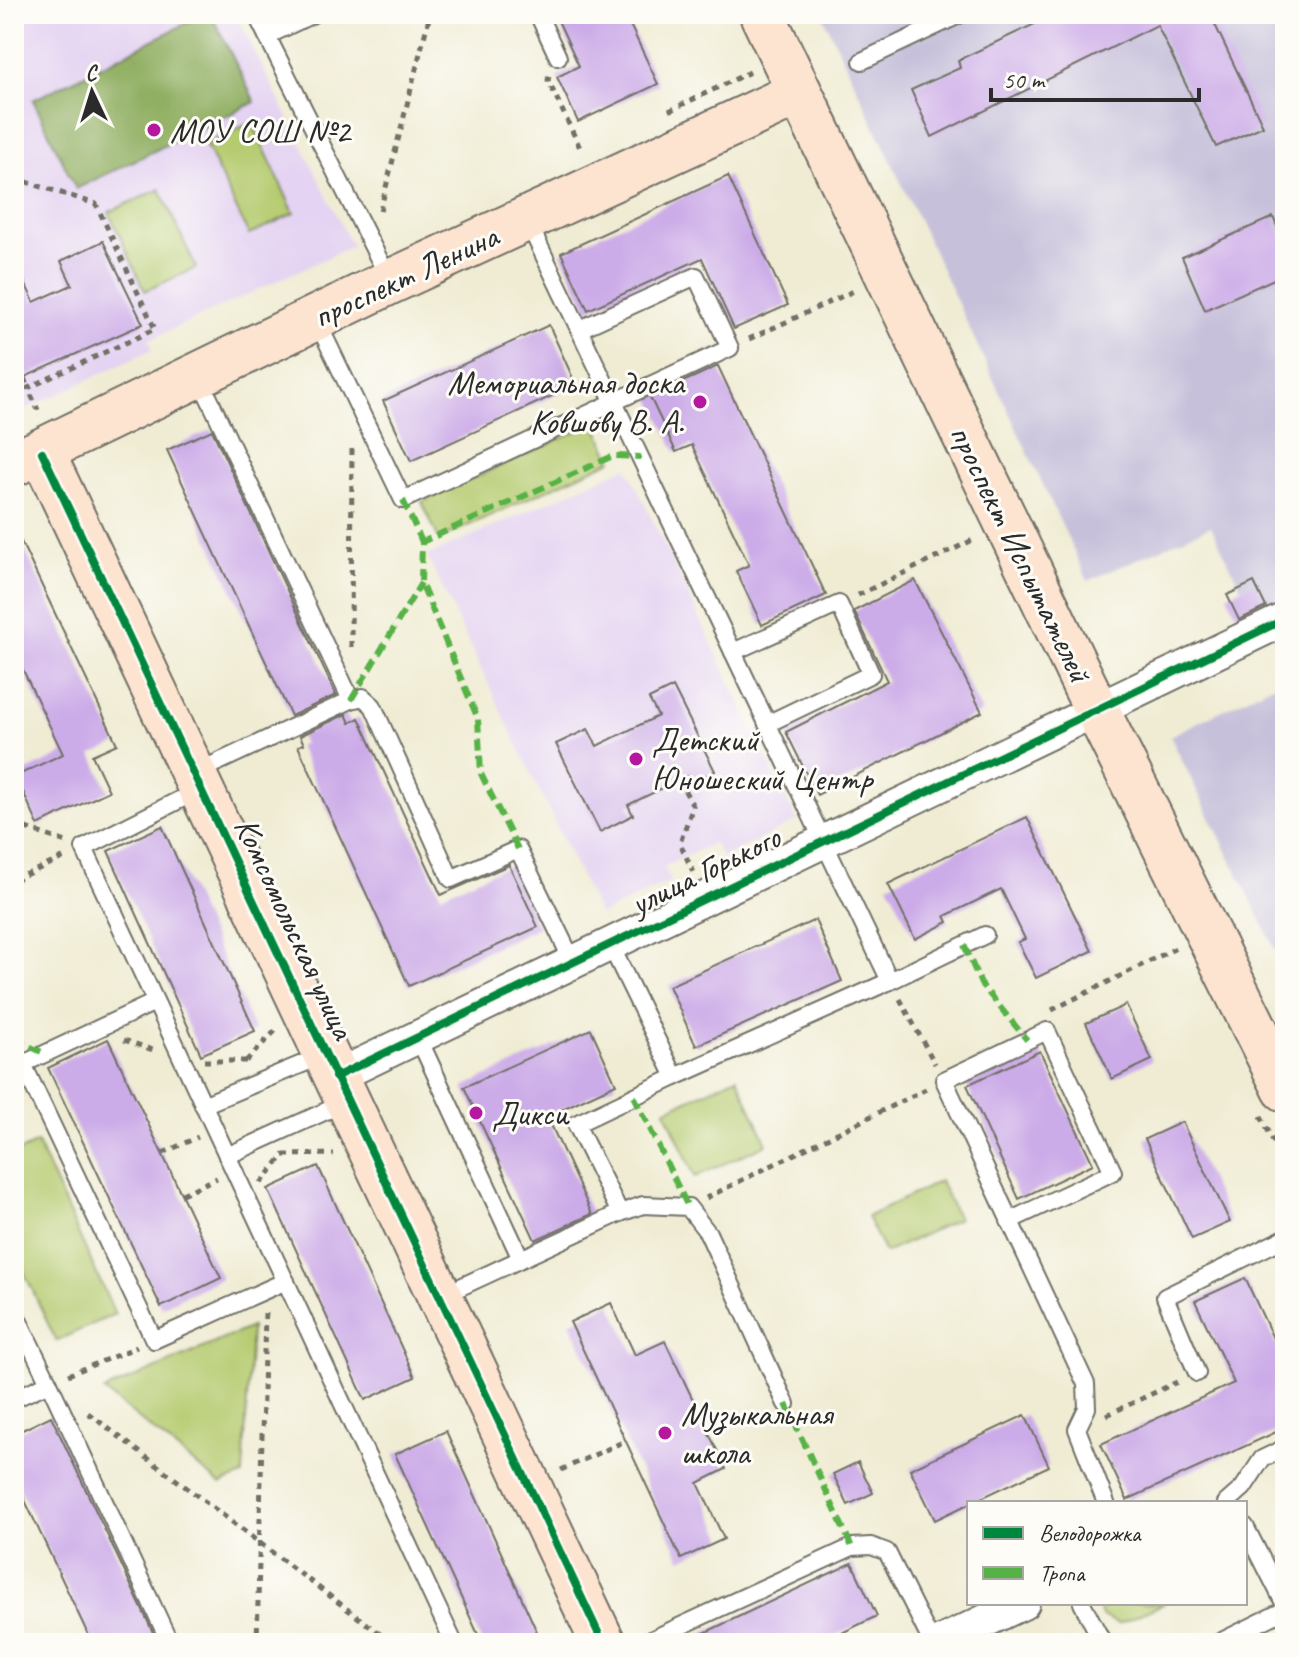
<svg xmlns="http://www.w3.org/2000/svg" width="1299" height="1657" font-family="Caveat,sans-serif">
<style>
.built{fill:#e4d3f2}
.industrial{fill:#c6c0da}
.green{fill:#b5cb6f;stroke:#707b4d;stroke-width:2}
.forest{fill:#90af62;stroke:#5e6d46;stroke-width:2}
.building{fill:#ccace8}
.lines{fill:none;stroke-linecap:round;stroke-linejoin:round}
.lane-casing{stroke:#706f66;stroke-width:20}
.street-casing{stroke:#706f66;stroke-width:36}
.secondary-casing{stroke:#706f66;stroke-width:48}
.path{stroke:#706f66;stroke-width:5;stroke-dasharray:6 6;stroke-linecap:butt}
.lane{stroke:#fff;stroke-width:16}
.street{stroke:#fff;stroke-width:32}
.secondary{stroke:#fde4d0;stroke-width:44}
.quiet{stroke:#56b246;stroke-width:6;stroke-dasharray:12 6;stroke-linecap:butt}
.cycleway-casing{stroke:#fdfcf7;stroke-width:13}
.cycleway{stroke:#00873e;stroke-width:8}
.poi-dot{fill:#b5179e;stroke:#fdfcf7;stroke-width:3}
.labels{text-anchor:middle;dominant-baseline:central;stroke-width:6;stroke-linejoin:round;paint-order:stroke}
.poi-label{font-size:34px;fill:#2b2b2b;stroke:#fdfcf7;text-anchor:start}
.street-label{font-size:34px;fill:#2b2b2b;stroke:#fdfcf7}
</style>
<rect width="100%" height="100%" fill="#fdfcf7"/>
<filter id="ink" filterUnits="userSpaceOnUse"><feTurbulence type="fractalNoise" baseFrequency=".0125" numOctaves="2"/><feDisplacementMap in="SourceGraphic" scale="16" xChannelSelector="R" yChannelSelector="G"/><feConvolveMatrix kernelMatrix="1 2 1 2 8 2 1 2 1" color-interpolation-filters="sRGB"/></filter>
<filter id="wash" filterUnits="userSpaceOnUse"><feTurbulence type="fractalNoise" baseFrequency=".006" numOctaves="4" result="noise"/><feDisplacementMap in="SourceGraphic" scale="32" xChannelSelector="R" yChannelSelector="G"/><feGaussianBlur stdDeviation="1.8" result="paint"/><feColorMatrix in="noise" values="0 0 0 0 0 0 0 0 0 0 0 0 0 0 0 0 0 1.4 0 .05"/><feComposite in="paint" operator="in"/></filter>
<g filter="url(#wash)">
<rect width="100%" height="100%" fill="#f0ecd4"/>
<!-- built -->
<g class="built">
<path d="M14,14H236L352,246L149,340L153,349L14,415Z"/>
<path d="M627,467L797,821L722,857L714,843L686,856L664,867L671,881L599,915L427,556Z"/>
</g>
<!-- industrial -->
<g class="industrial">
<path d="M822,14H1285V659L1273,636L1253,634L1245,617L1254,582L1241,588L1211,526L1088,581Z"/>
<path d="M1285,668V969L1170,736L1279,682L1275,673Z"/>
</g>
<!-- green -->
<g class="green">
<path d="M252,122L294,213L249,235L205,144Z"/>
<path d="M160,189L196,268L145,291L109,212Z"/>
<path d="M595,423L612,460L439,539L422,502Z"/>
<path d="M737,1077L767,1144L695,1177L665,1110Z"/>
<path d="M37,1143L115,1314L56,1341L14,1250V1154Z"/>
<path d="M940,1181L958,1219L885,1253L867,1217Z"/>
<path d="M251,1327L243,1475L220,1484L104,1391Z"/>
<path d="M1095,1603H1165L1119,1624L1102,1616Z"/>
</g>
<!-- forest -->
<path class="forest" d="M205,14H211L255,102L76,189L33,100Z"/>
<g id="blocks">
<!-- building -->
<g class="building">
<path d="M555,14H625L658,84L578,122L557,77L579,66Z"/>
<path d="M1056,14H1210L1263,126L1216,147L1157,25L932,137L911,90L960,68L958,60Z"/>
<path d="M728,176L788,305L734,329L702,258L588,310L561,253Z"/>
<path d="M1273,217L1285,244V274L1205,310L1182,257Z"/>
<path d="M103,241L143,324L14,382V260L34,302L72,285L61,261Z"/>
<path d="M549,325L576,385L411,461L383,401Z"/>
<path d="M718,366L826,595L762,625L736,571L749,565L692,445L676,452L650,397Z"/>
<path d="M212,430L336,695L291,716L167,450Z"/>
<path d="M14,527L117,744L92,755L109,791L38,825L16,776L63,754L14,651Z"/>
<path d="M915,580L982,712L817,795L786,732L887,681L854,611Z"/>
<path d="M1254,582L1266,607L1239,620L1227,595Z"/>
<path d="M673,687L715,771L691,783L687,776L628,805L633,815L600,832L556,744L588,729L597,746L658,716L649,699Z"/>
<path d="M346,714L350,723L359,718L441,895L509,865L538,927L409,986L298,746L304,744L300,736Z"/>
<path d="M1027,817L1092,951L1036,978L1018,942L1025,939L1001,889L945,916L948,922L915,939L888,884Z"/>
<path d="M162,826L255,1031L201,1055L108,851Z"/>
<path d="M815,920L842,981L696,1046L669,986Z"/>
<path d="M1126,1005L1152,1060L1112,1079L1086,1023Z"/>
<path d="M591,1029L616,1084L547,1116L592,1214L535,1240L464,1087Z"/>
<path d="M108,1039L221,1278L161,1307L48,1068Z"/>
<path d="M1040,1051L1093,1164L1019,1199L967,1085Z"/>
<path d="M1182,1122L1230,1222L1192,1239L1145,1139Z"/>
<path d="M318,1166L415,1377L365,1400L268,1189Z"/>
<path d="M1245,1278L1285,1364V1428L1127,1500L1101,1444L1234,1383L1195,1301Z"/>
<path d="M611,1303L635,1355L665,1341L726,1469L698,1483L724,1539L681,1559L570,1322Z"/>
<path d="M1025,1415L1049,1466L935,1520L910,1469Z"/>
<path d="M51,1416L119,1560L158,1643H92L14,1477V1434Z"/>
<path d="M446,1431L542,1643H482L395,1454Z"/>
<path d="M858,1462L873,1493L848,1505L833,1474Z"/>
<path d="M852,1563L877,1616L821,1643H683Z"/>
</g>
</g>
</g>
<g filter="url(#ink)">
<use href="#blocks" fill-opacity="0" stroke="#706f66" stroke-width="2"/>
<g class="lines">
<defs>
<g id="lane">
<path d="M256,14L390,281"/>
<path d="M538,14L558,57"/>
<path d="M267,36L313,14"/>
<path d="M862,61L961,14"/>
<path d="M527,220L890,981L985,935"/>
<path d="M316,319L403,500L730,348L696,276L580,329"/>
<path d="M733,652L839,604L871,674L767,724"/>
<path d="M351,700L363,697L373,706L451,879L518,849L573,962"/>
<path d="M195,773L351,700L199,377"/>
<path d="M199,790L84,848L454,1643"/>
<path d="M610,944L675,1077L576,1124L620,1213"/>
<path d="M155,1002L23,1064L154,1340L286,1281"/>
<path d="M418,1037L521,1259"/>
<path d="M675,1077L890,981"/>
<path d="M203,1105L324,1055"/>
<path d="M227,1156L346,1102"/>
<path d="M1009,1221L1113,1172L1047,1031L944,1080L1086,1384L1087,1408L1077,1429L1106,1503"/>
<path d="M441,1296L620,1213L643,1205L688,1207L708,1233L786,1404"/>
<path d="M14,1311L49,1383L14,1399"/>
<path d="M1197,1373L1165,1297L1285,1238"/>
<path d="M49,1383L170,1643"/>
<path d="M1226,1503L1243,1488L1262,1459L1285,1448"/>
<path d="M1245,1526L1285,1605"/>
<path d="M1082,1603L1103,1643"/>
<path d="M644,1643L852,1547L871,1546L887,1552L932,1643"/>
<path d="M1218,1643L1285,1610"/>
</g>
<g id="street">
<path d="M335,1077L1285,619"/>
<path d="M939,1643L1023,1603"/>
</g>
<g id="secondary">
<path d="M762,14L1086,688L1285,1089"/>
<path d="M42,452L603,1643"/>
<path d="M16,463L390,282L799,93"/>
</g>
</defs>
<!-- lane casing -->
<use href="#lane" class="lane-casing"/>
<!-- street casing -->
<use href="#street" class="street-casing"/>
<!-- secondary casing -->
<use href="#secondary" class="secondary-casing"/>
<!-- path -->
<g class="path">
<path d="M549,76L548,80L582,152"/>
<path d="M669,111L754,70"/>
<path d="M14,178L96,204L155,329L28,388L38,410"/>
<path d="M380,211L430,14"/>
<path d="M749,339L856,290"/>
<path d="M24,378L28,388"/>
<path d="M858,595L975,539"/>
<path d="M351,647L352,445"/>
<path d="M679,780L693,806L680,843L693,872"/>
<path d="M14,824L66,842"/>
<path d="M14,880L67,856"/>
<path d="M900,999L935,1064"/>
<path d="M1052,1010L1178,947"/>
<path d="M124,1040L156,1051"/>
<path d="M204,1061H250"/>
<path d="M246,1061L278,1028"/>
<path d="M1261,1116L1285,1165"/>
<path d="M163,1153L198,1137"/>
<path d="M284,1155L334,1154"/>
<path d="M261,1183L285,1154"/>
<path d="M182,1194L217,1178"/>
<path d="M706,1198L926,1089"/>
<path d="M68,1375L137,1347"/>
<path d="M88,1413L392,1643"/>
<path d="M1107,1415L1177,1382"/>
<path d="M561,1470L625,1441"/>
<path d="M257,1643L265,1312"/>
</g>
<!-- lane -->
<use href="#lane" class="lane"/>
<!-- street -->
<use href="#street" class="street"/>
<!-- secondary -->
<use href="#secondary" class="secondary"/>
<!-- quiet -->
<g class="quiet">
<path d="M403,500L422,542"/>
<path d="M351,700L421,583"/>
<path d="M518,849L481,774L478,719L421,583L422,542L613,456L641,457"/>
<path d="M964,945L981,984L1027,1040"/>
<path d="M14,1039L46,1054"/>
<path d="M634,1096L688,1207"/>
<path d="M786,1404L852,1547"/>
</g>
<defs>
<g id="cycleway">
<path d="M42,452L603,1643"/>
<path d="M335,1077L1285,619"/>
</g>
</defs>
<!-- cycleway casing -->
<use href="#cycleway" class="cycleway-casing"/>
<!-- cycleway -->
<use href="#cycleway" class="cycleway"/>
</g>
</g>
<!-- markers -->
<g class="poi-dot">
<circle cx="154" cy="130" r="8"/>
<circle cx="700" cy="402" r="8"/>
<circle cx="636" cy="759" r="8"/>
<circle cx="476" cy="1113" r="8"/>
<circle cx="665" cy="1433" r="8"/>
</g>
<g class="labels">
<!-- poi labels -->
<g class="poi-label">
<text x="170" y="130">МОУ СОШ №2</text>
<text x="684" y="382" text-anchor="end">Мемориальная доска<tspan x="684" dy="39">Ковшову В. А.</tspan></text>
<text x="652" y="739">Детский<tspan x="652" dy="39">Юношеский Центр</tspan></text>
<text x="492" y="1113">Дикси</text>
<text x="681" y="1413">Музыкальная<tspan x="681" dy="39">школа</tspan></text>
</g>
<!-- street labels -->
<g class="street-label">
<text transform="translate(405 276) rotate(-25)">проспект Ленина</text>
<text transform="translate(1021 553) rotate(64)">проспект Испытателей</text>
<text transform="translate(705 870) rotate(-26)">улица Горького</text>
<text transform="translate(295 928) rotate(65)">Комсомольская улица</text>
</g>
</g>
<!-- margin -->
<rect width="1299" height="1657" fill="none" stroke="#fdfcf7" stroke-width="48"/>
<!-- legend -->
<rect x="967" y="1501" width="280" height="104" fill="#fdfcf7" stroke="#a9a8a5" stroke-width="2"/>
<rect x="983" y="1527" width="40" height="12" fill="#00873e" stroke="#a9a8a5" stroke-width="2"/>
<text x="1039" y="1541" font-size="24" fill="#2b2b2b">Велодорожка</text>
<rect x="983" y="1567" width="40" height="12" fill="#56b246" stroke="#a9a8a5" stroke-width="2"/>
<text x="1039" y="1581" font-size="24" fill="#2b2b2b">Тропа</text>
<!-- north arrow -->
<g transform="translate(92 92) rotate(356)" stroke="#fdfcf7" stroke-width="6" paint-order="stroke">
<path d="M0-6L14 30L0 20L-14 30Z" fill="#2b2b2b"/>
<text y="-12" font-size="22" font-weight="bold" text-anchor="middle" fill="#2b2b2b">С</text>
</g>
<!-- scale -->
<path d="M991 88v12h208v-12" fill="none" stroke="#2b2b2b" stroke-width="4"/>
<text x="1003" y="88" font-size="24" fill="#2b2b2b" stroke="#fdfcf7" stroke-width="6" paint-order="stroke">50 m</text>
</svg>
